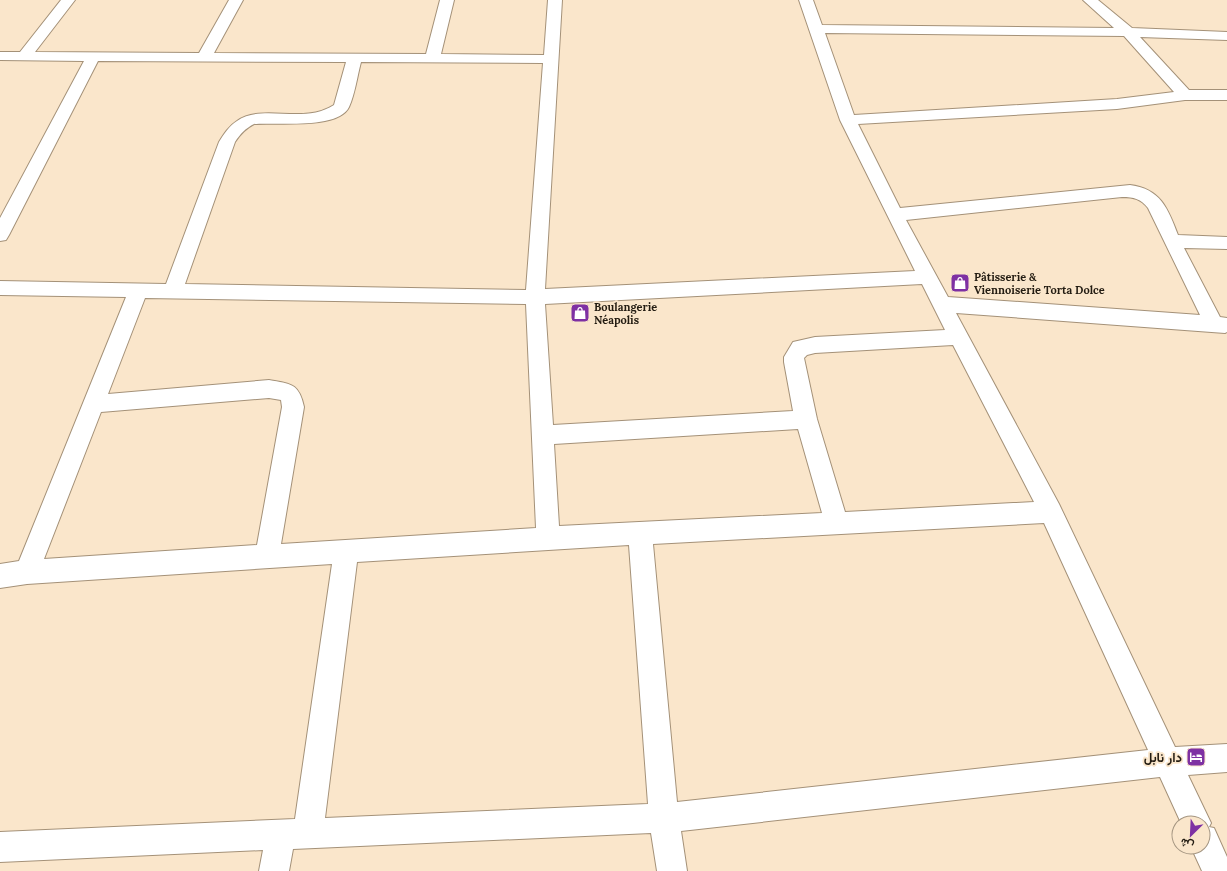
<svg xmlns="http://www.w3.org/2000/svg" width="1227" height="871" font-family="Lora,Vazirmatn,serif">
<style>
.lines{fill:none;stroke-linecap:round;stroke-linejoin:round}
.street-casing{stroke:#a49178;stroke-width:2}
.street{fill:#fff;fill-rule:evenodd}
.labels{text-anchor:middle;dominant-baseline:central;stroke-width:3.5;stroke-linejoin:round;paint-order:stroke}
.poi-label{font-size:11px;font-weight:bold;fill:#231c12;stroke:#fae6cb;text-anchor:start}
.near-poi-label{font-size:13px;font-weight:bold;fill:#231c12;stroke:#fae6cb;text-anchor:end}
</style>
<rect width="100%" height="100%" fill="#fae6cb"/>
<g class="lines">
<defs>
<path id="street" d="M61,0H75L35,52L199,53L229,0H243L214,53L426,54L440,0H454L441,54L544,55L548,0H562L545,289L915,271L840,120L799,0H813L822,25L1114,28L1083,0H1098L1132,28L1227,32V40L1140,37L1189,90H1227V100H1185L1117,109L858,124L900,208L1130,185C1161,189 1168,209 1178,235L1227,237V249L1184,248L1220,317L1227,318V332L1225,333L956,313L1059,504L1175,747L1227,744V772L1188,775L1211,823L1209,827L1214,828L1227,857V871H1202L1191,847H1203V823H1181L1160,777L681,831L687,871H657L651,833L293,849L289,871H259L263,850L0,862V832L295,819L332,564L27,584L0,588V564L19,561L126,297L0,295V281L166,284L219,142C224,134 229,126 237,121C263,103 303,125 334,105L346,62L98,61L9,235L6,240L0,241V218L84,61L0,60V52H20ZM825,33L1124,36L1174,92L1117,99L854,115ZM361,62L543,63L526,290L185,284L235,142C240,134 246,128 254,124C275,122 338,130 349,107C355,94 357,77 361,62ZM1122,197C1134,197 1141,199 1148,208L1200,315L948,297L906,220ZM922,284L945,330L815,337L793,342L784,357V362L793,411L553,425L545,304ZM145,298L526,304L536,528L281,544L304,407C299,383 291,384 269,380L108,394ZM953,345L1034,502L845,512L817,419L804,358L807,355L815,353ZM269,398L281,400L282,407L257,545L44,559L101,412ZM798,429L822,513L559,526L554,444ZM1044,523L1148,750L677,802L653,544ZM629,545L648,804L325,818L357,562Z"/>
</defs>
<!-- street casing -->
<use href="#street" class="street-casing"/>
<!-- street -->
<use href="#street" class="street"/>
</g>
<!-- icons -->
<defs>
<symbol id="shop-square" viewBox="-11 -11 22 22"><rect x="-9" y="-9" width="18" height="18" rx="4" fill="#7e31a3" stroke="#fae6cb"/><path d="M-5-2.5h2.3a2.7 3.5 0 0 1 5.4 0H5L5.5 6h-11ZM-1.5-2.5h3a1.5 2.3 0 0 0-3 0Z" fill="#fff"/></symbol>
<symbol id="hotel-square" viewBox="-11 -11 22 22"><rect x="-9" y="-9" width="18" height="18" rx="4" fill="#7e31a3" stroke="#fae6cb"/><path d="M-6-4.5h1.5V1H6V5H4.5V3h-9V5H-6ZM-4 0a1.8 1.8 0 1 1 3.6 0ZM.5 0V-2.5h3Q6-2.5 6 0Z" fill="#fff"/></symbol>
</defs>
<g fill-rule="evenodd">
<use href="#shop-square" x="949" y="272" width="22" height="22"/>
<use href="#shop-square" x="569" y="302" width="22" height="22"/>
<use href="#hotel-square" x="1185" y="746" width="22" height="22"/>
</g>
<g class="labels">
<!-- poi labels -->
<g class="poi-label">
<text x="974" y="277">Pâtisserie &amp;<tspan x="974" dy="13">Viennoiserie Torta Dolce</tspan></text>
<text x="594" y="307">Boulangerie<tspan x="594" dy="13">Néapolis</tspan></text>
</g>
<!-- near-poi labels -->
<g class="near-poi-label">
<text x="1182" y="757">دار نابل</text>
</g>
</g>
<!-- north arrow -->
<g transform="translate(1191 835) rotate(204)"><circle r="19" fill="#fae6cb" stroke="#a49581"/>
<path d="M0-3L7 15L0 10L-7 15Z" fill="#7e31a3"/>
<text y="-6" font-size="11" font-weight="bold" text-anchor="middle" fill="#231c12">ش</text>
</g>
</svg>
